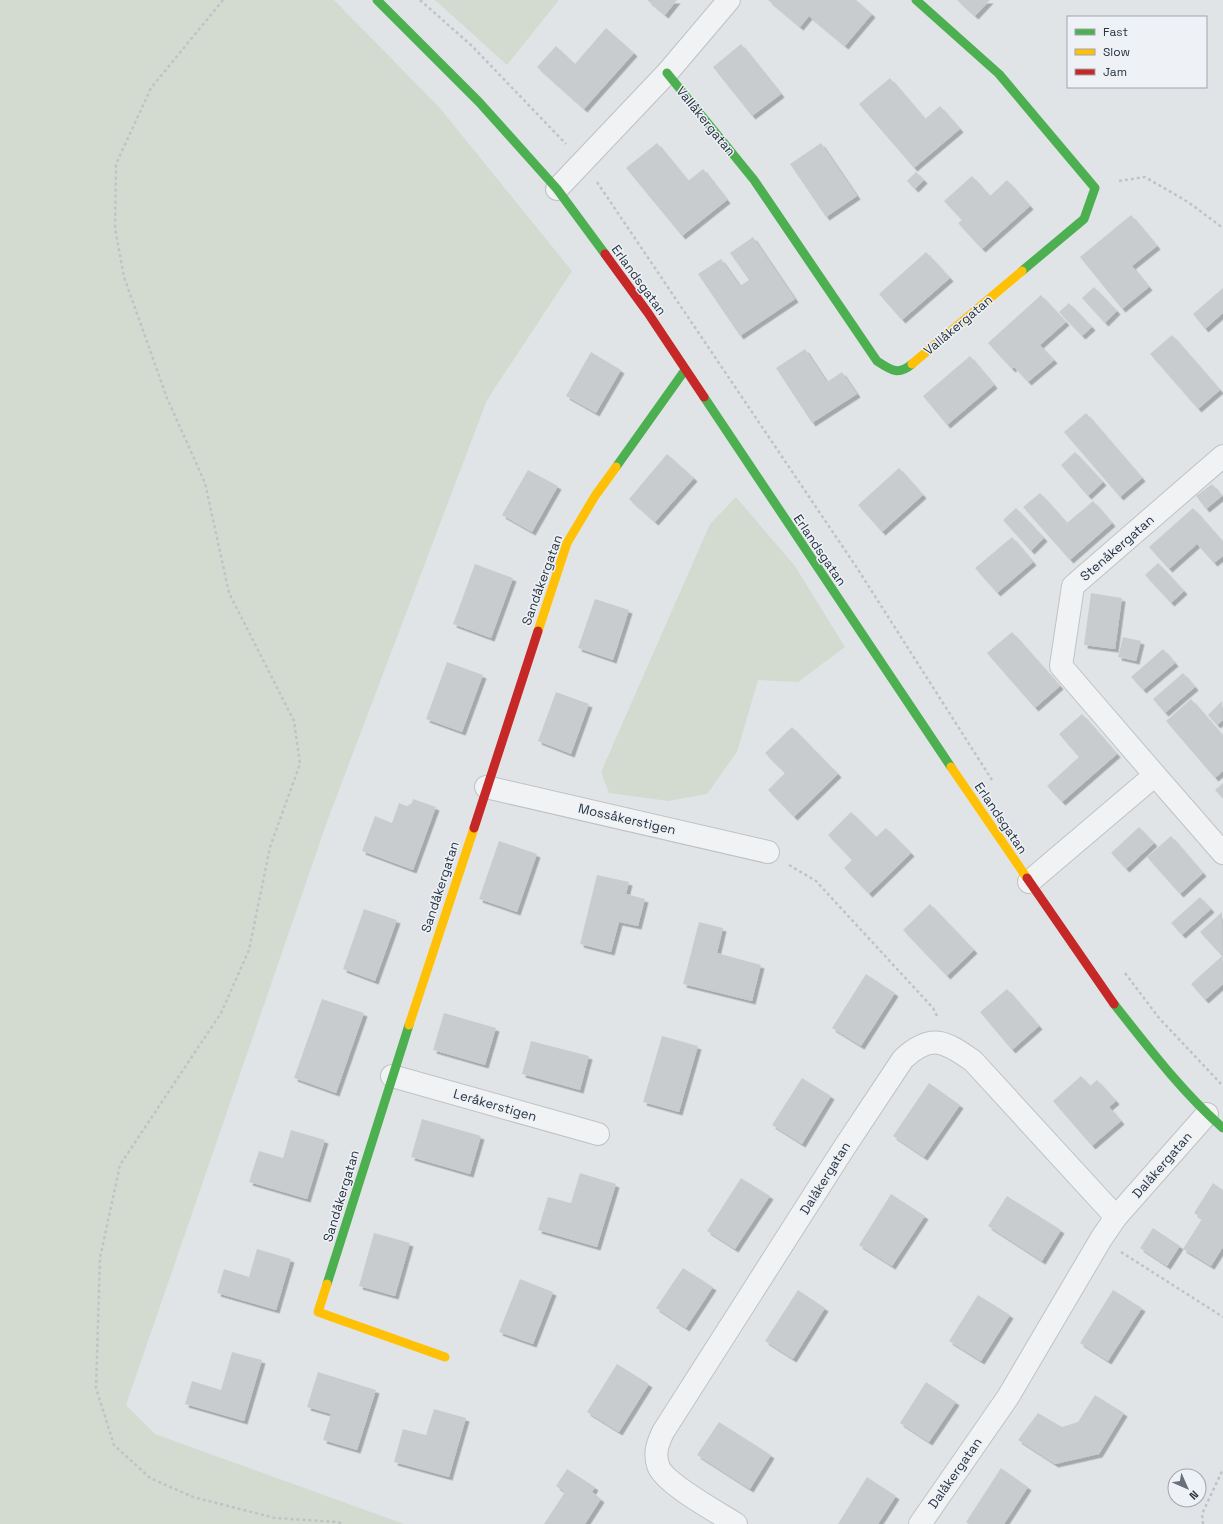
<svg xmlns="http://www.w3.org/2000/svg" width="1223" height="1524" viewBox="0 0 1223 1524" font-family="'Space Grotesk',sans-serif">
	<defs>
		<filter id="shadow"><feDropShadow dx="3.5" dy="3.5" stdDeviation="0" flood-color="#0004"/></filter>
	</defs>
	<rect width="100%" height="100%" fill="#e1e4e7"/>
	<g fill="#d3dbd1">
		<polygon points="0,0 334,0 439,107 572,271 487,400 328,819 126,1405 155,1434 404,1524 0,1524"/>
		<polygon points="435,0 559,0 507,65"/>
		<polygon points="736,497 795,566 845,647 798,682 758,680 737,752 707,794 668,801 609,793 601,772 710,524"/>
	</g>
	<g fill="#c9cccf" filter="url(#shadow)">
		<polygon points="647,0 677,0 665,15"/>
		<polygon points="768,0 856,0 872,14 845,46 809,16 800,27"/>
		<polygon points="957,0 990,0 975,16"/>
		<polygon points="606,28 634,53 584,109 537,67 556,46 575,64"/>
		<polygon points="741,44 781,94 752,116 713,67"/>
		<polygon points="890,78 925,119 940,106 960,129 914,168 859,104"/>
		<polygon points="657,143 688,181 703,169 727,200 682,236 626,168"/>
		<polygon points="821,143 857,196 826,217 790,164"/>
		<polygon points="916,172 924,180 915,189 907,181"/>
		<polygon points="972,176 990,196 1007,180 1030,206 982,249 958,223 962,220 944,201"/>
		<polygon points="1131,215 1157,246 1132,266 1149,287 1122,309 1080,257"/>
		<polygon points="753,237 795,299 740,336 698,274 721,259 740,286 749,280 730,253"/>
		<polygon points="926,252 950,278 902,320 879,294"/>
		<polygon points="1094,287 1117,311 1105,323 1082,298"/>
		<polygon points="1223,288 1223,313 1205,329 1193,314"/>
		<polygon points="1041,295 1066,322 1040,345 1054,360 1028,382 1014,367 1012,369 988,343"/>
		<polygon points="1069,303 1092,327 1082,336 1059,312"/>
		<polygon points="1172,335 1220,390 1198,409 1150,354"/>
		<polygon points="805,349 827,382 842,372 857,394 812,423 776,368"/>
		<polygon points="591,352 621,370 596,413 566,396"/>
		<polygon points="970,356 994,385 947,425 923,396"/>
		<polygon points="1086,413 1142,478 1120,497 1064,432"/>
		<polygon points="1075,452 1103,482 1088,496 1061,465"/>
		<polygon points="667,454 694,478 655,522 629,499"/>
		<polygon points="899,468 923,495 882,532 858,505"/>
		<polygon points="528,470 558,486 532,532 502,515"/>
		<polygon points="1212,484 1222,496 1206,509 1196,496"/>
		<polygon points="1040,493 1067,523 1093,501 1112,523 1070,560 1023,507"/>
		<polygon points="1016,508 1044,538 1031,551 1003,520"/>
		<polygon points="1193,508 1223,542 1223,556 1214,563 1197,544 1169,569 1149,547"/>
		<polygon points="1012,537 1033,562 997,593 975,568"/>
		<polygon points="1158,563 1184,591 1171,603 1145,575"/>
		<polygon points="475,564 513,578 491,638 453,624"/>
		<polygon points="1091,593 1122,598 1115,649 1084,645"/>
		<polygon points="595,599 629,610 613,660 578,648"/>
		<polygon points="1012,632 1060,686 1035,708 987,653"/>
		<polygon points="1123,637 1141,641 1136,661 1118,657"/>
		<polygon points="1163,649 1175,663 1143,690 1131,677"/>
		<polygon points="447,662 483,675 462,732 426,719"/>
		<polygon points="1183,673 1195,687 1165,713 1153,699"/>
		<polygon points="556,692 589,704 571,754 538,741"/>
		<polygon points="1191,699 1223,736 1223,771 1215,778 1166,721"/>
		<polygon points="1222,701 1223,720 1217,725 1208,715"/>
		<polygon points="1082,714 1117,754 1062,802 1047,786 1079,757 1059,734"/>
		<polygon points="792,727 838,774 794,817 768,790 785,773 765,753"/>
		<polygon points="1223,783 1223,798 1215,790"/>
		<polygon points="413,799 436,807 413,870 362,851 375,816 392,823 399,803 407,806 412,803"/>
		<polygon points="851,812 876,837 886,828 911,853 869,894 844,868 852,860 828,835"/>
		<polygon points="1139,827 1154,843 1126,869 1111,853"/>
		<polygon points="1171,836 1203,873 1180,894 1147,857"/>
		<polygon points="499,841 537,854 517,912 479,899"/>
		<polygon points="597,875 629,882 626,894 645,899 638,926 619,922 611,952 580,944"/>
		<polygon points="1200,897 1211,909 1182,935 1171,923"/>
		<polygon points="930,904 974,950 947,976 903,930"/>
		<polygon points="364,909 397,920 375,981 343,969"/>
		<polygon points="1222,912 1223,984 1205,1000 1191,984 1222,956 1200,932"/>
		<polygon points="699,922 723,928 717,953 761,965 752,1001 683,984"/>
		<polygon points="866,974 895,993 861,1046 832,1028"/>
		<polygon points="1007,989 1039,1026 1012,1050 980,1012"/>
		<polygon points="322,999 364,1013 336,1093 294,1078"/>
		<polygon points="444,1013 496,1028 485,1065 433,1050"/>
		<polygon points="662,1036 698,1046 679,1112 643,1102"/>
		<polygon points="531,1041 589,1056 580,1090 522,1074"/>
		<polygon points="1081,1076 1090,1086 1097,1080 1116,1101 1109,1107 1121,1121 1092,1146 1053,1101"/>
		<polygon points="802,1078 831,1096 802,1144 772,1125"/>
		<polygon points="929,1083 960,1105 924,1157 893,1136"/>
		<polygon points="422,1119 481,1136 470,1174 411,1157"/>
		<polygon points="291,1130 325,1140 307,1199 249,1182 259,1151 283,1158"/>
		<polygon points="580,1173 616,1184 597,1247 538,1230 548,1197 571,1203"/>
		<polygon points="741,1178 770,1196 735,1249 707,1231"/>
		<polygon points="1213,1183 1223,1190 1223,1247 1211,1266 1183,1249 1202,1219 1194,1213"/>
		<polygon points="891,1194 925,1216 892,1266 859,1245"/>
		<polygon points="1007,1196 1061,1230 1042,1261 988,1226"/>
		<polygon points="1153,1228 1180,1246 1167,1266 1140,1248"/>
		<polygon points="374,1233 410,1243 395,1296 359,1286"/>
		<polygon points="257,1249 291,1259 276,1310 217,1293 224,1269 249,1277"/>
		<polygon points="683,1268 713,1287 686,1328 656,1308"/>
		<polygon points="520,1279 553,1292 533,1344 499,1332"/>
		<polygon points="798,1290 825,1308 793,1359 765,1341"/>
		<polygon points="1113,1290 1142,1308 1108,1361 1080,1343"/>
		<polygon points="978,1295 1010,1315 981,1361 949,1341"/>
		<polygon points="232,1352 262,1360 244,1421 185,1404 192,1381 221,1390"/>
		<polygon points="617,1364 649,1384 619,1432 587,1412"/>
		<polygon points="318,1372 376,1390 357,1450 323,1440 331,1414 307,1407"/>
		<polygon points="926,1382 956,1402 929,1442 900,1423"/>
		<polygon points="1095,1395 1124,1413 1099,1454 1055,1464 1018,1440 1038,1413 1062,1427 1078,1422"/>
		<polygon points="434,1409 466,1418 449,1477 394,1462 403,1429 426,1435"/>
		<polygon points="719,1422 771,1455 750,1489 697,1455"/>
		<polygon points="1001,1468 1028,1487 1004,1524 969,1524 966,1522"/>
		<polygon points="567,1469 595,1487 592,1492 601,1499 585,1524 544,1524 565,1492 556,1486"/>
		<polygon points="867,1477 896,1496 878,1524 838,1524"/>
	</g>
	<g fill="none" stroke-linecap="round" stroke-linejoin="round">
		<defs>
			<g id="street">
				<polyline points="557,189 667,73 729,0"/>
				<polyline points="1155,775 1223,853"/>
				<polyline points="486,787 768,852"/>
				<polyline points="1029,882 1155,775 1061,666 1073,586 1223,456"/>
				<polyline points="392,1076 598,1134"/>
				<path d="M736,1524C719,1513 663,1483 658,1465C654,1452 658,1443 663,1432L842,1151L903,1059C931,1033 945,1041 973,1061L1116,1217"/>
				<polyline points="920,1524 1008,1397 1101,1239 1116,1217 1207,1114"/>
			</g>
		</defs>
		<use href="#street" stroke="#bfc2c5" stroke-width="24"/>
		<g stroke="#c0c3c6" stroke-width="2.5" stroke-dasharray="3 3" stroke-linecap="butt">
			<polyline points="223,0 151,88 116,164 115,228 124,277 167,398 205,483 229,593 294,721 300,764 270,847 249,950 221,1013 120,1165 100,1258 96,1388 114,1445 150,1478 193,1497 275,1518 338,1522 343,1524"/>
			<polyline points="420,0 472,46 566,144"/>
			<polyline points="1119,181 1145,177 1188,202 1223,228"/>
			<polyline points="597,182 857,568 992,780"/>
			<polyline points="789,865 816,881 933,1008 938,1018"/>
			<polyline points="1125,973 1159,1018 1223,1086"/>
			<polyline points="1121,1252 1223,1317"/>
			<polyline points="1203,1524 1202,1514 1223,1469"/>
		</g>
		<use href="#street" stroke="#f0f2f3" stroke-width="22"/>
		<g stroke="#4caf50" stroke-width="9">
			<polyline points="377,0 479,102 557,189 605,254"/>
			<polyline points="916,0 999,74 1095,188 1084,219 1022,271"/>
			<path d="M667,73L754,180L877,361C891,370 898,376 912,364"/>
			<polyline points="704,397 951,767"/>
			<polyline points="616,467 685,370"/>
			<path d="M1114,1004C1148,1047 1182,1092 1223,1128"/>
			<polyline points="327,1284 409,1025"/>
		</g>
		<g stroke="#ffc107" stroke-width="9">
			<polyline points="912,364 1022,271"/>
			<polyline points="538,631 567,543 595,496 616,467"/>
			<polyline points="951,767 1027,878"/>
			<polyline points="409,1025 474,828"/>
			<polyline points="327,1284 318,1312 445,1357"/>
		</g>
		<g stroke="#c62828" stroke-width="9">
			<polyline points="605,254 648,313 704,397"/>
			<polyline points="474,828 538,631"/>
			<polyline points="1027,878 1114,1004"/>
		</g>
	</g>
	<g text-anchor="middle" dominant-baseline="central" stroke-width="3" stroke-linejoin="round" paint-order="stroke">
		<g font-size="13" fill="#273341" stroke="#eef2f6">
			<text transform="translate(706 121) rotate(51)">Vallåkergatan</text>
			<text transform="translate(639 280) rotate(54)">Erlandsgatan</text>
			<text transform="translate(958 325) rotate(-40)">Vallåkergatan</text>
			<text transform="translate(1117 548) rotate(-41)">Stenåkergatan</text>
			<text transform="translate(820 550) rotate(56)">Erlandsgatan</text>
			<text transform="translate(542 580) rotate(-70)">Sandåkergatan</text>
			<text transform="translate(1001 818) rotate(56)">Erlandsgatan</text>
			<text transform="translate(627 819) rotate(13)">Mossåkerstigen</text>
			<text transform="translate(440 887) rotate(-72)">Sandåkergatan</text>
			<text transform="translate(495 1105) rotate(16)">Leråkerstigen</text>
			<text transform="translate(1162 1165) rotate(-49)">Dalåkergatan</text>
			<text transform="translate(825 1178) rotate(-58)">Dalåkergatan</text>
			<text transform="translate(341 1196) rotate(-73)">Sandåkergatan</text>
			<text transform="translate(955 1473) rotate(-55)">Dalåkergatan</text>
		</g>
	</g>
	<rect x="1067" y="16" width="140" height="72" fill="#eef2f6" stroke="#9ea6ae"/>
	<rect x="1075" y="29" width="20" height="6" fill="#4caf50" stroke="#9ea6ae"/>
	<text x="1103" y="36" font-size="12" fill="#273341">Fast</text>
	<rect x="1075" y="49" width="20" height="6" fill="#ffc107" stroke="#9ea6ae"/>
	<text x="1103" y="56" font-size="12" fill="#273341">Slow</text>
	<rect x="1075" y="69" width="20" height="6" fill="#c62828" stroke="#9ea6ae"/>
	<text x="1103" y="76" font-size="12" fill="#273341">Jam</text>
	<g transform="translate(1187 1488) rotate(135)"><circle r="19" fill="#eef2f6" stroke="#9ea6ae"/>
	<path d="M0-3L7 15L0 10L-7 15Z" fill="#68717b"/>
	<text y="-6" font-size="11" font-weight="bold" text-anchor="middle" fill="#273341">N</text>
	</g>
</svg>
